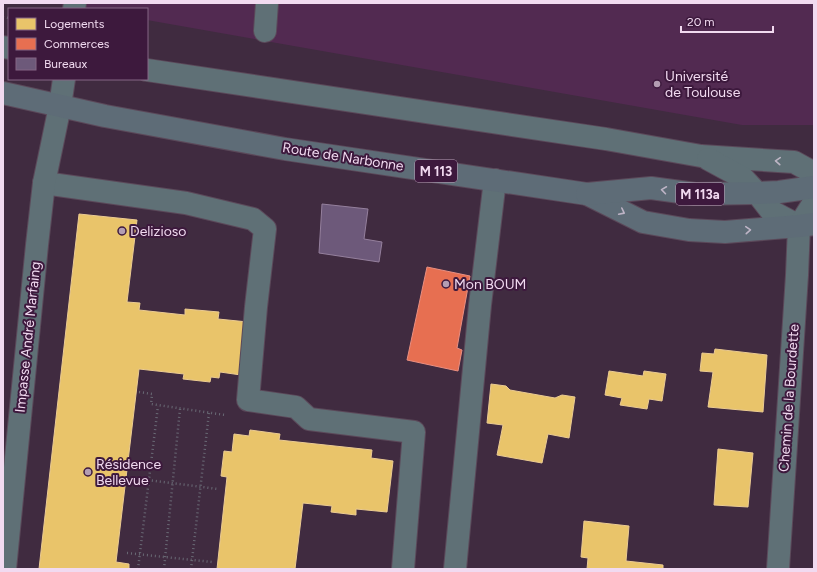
<svg xmlns="http://www.w3.org/2000/svg" width="817" height="572" viewBox="0 0 817 572" font-family="Figtree,sans-serif">
	<rect width="100%" height="100%" fill="#402b40"/>
	<polygon fill="#522a51" points="54,3 814,3 814,125 742,125 147,20 147,9 85,9"/>
	<g fill="#e9c46a" stroke="#ebcb92">
		<polygon points="79,214 137,220 127,302 140,303 139,310 185,315 185,309 219,312 218,319 248,322 241,375 220,372 219,378 211,377 210,382 183,379 184,374 139,369 116,562 129,564 129,569 39,569"/>
		<polygon points="715,349 767,355 763,412 708,407 713,372 700,371 702,353 714,354"/>
		<polygon points="609,371 643,376 644,371 666,374 662,401 649,399 647,409 620,405 622,398 605,395"/>
		<polygon points="491,384 506,386 510,390 555,398 562,395 575,397 569,438 548,434 542,463 497,455 503,425 487,423"/>
		<polygon points="250,430 280,434 279,440 372,450 371,458 393,461 387,512 356,509 356,515 331,512 332,506 303,503 295,569 217,569 227,477 221,476 224,451 232,452 234,434 249,436"/>
		<polygon points="718,449 753,453 748,507 714,505"/>
		<polygon points="584,521 629,526 626,561 663,565 663,569 587,569 588,558 581,557"/>
	</g>
	<polygon fill="#e76f51" stroke="#ea8f81" points="427,267 470,276 457,348 462,350 458,371 407,360"/>
	<polygon fill="#6d597a" stroke="#95809d" points="322,204 368,209 364,239 382,242 379,262 319,253"/>
	<g fill="none" stroke-linecap="round" stroke-linejoin="round">
		<defs>
			<g id="minor">
				<polyline points="74,9 75,3"/>
				<polyline points="265,31 267,3"/>
				<polyline points="3,47 9,48"/>
				<polyline points="147,70 606,139 701,156 794,162 814,173"/>
				<polyline points="708,159 743,178 757,193 771,211 799,226"/>
				<polyline points="44,183 186,203 253,219 265,229 256,307 248,400 296,407 309,419 414,432 403,569"/>
				<polyline points="5,569 37,245 44,183 60,106 64,79"/>
				<polyline points="455,569 480,305 495,180"/>
				<polyline points="778,569 797,275 799,226 814,202"/>
			</g>
			<g id="major">
				<polyline points="3,93 105,116 285,149 587,194 643,222 689,230 725,232 799,226 814,224"/>
				<polyline points="587,194 651,188 695,194 757,193 779,192 814,187"/>
			</g>
		</defs>
		<use href="#minor" stroke="#5b495a" stroke-width="24"/>
		<use href="#major" stroke="#5b495a" stroke-width="24"/>
		<g stroke="#696a75" stroke-width="2.5" stroke-dasharray="1 3" stroke-linecap="butt">
			<polyline points="3,17 9,18"/>
			<polyline points="139,392 152,394 151,404 225,415"/>
			<polyline points="132,478 218,489"/>
			<polyline points="127,553 212,562"/>
			<polyline points="138,569 158,406"/>
			<polyline points="164,569 180,409"/>
			<polyline points="191,569 209,413"/>
		</g>
		<use href="#minor" stroke="#5f7076" stroke-width="22"/>
		<use href="#major" stroke="#5e6c77" stroke-width="22"/>
	</g>
	<defs><path id="oneway-chevron" d="M-2-3.5L2.5 0L-2 3.5" fill="none" stroke-width="1.6" stroke-linecap="round" stroke-linejoin="round"/></defs>
	<use stroke="#beb5c5" href="#oneway-chevron" transform="translate(778 161) rotate(-176)"/>
	<g stroke="#beb4c6">
		<use href="#oneway-chevron" transform="translate(664 190) rotate(-172)"/>
		<use href="#oneway-chevron" transform="translate(622 212) rotate(27)"/>
		<use href="#oneway-chevron" transform="translate(748 230) rotate(-4)"/>
	</g>
	<g fill="#b39db2" stroke="#3d193d" stroke-width="1.5">
		<circle cx="657" cy="84" r="4"/>
		<circle cx="122" cy="231" r="4"/>
		<circle cx="446" cy="284" r="4"/>
		<circle cx="88" cy="472" r="4"/>
	</g>
	<g text-anchor="middle" dominant-baseline="central" stroke-width="4" stroke-linejoin="round" paint-order="stroke">
		<g fill="#3d193d" stroke="#bba0ba" stroke-width="1">
			<rect x="415" y="160" width="42" height="22" rx="3"/>
			<rect x="676" y="183" width="48" height="22" rx="3"/>
		</g>
		<g font-size="13" font-weight="bold" fill="#f1daf0">
			<text x="436" y="171">M 113</text>
			<text x="700" y="194">M 113a</text>
		</g>
		<g font-size="14" fill="#f1daf0" stroke="#3d193d" text-anchor="start">
			<text x="665" y="76">Université<tspan x="665" dy="16">de Toulouse</tspan></text>
			<text x="130" y="231">Delizioso</text>
			<text x="454" y="284">Mon BOUM</text>
			<text x="96" y="464">Résidence<tspan x="96" dy="16">Bellevue</tspan></text>
		</g>
		<g font-size="14" fill="#f1daf0" stroke="#3d193d">
			<text transform="translate(343 157) rotate(9)">Route de Narbonne</text>
			<text transform="translate(28 337) rotate(-84)">Impasse André Marfaing</text>
			<text transform="translate(789 398) rotate(-86)">Chemin de la Bourdette</text>
		</g>
	</g>
	<rect width="817" height="572" fill="none" stroke="#f1daf0" stroke-width="8"/>
	<rect x="8" y="8" width="140" height="72" fill="#3d193d" stroke="#856685"/>
	<rect x="16" y="18" width="20" height="12" fill="#e9c46a" stroke="#856685"/>
	<text x="44" y="28" font-size="12" fill="#f1daf0">Logements</text>
	<rect x="16" y="38" width="20" height="12" fill="#e76f51" stroke="#856685"/>
	<text x="44" y="48" font-size="12" fill="#f1daf0">Commerces</text>
	<rect x="16" y="58" width="20" height="12" fill="#6d597a" stroke="#856685"/>
	<text x="44" y="68" font-size="12" fill="#f1daf0">Bureaux</text>
	<path d="M681 26v6h92v-6" fill="none" stroke="#f1daf0" stroke-width="2"/>
	<text x="687" y="26" font-size="12" fill="#f1daf0" stroke="#3d193d" stroke-width="3" paint-order="stroke">20 m</text>
</svg>
